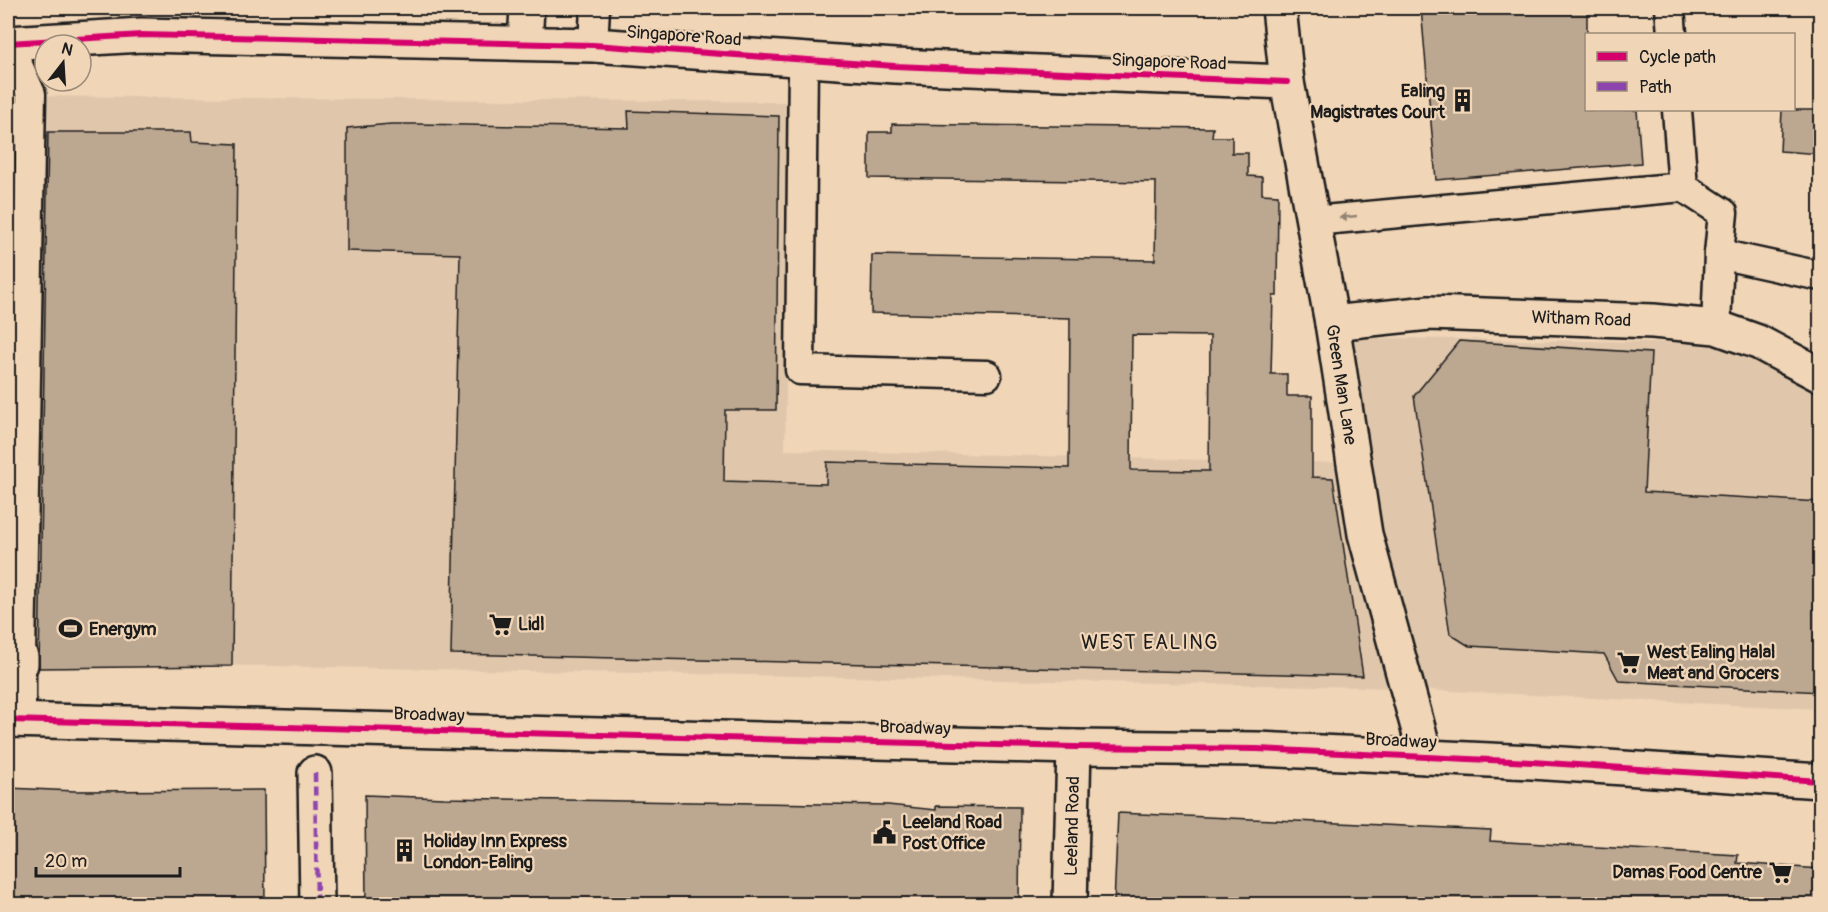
<svg xmlns="http://www.w3.org/2000/svg" width="1828" height="912" viewBox="0 0 1828 912" font-family="Pangolin,sans-serif">
	<rect width="100%" height="100%" fill="#f0d5b7"/>
	<filter id="ink" filterUnits="userSpaceOnUse"><feTurbulence type="fractalNoise" baseFrequency=".0167" numOctaves="2"/><feDisplacementMap in="SourceGraphic" scale="12" xChannelSelector="R" yChannelSelector="G"/><feConvolveMatrix kernelMatrix="1 2 1 2 8 2 1 2 1" color-interpolation-filters="sRGB"/></filter>
	<g filter="url(#ink)">
		<polygon fill="#e0c7ac" points="8,96 791,102 785,450 1346,463 1329,337 1716,343 1820,381 1820,709 1367,687 8,661"/>
		<g fill="#bca791" stroke="#1c1c1c" stroke-width="1.5" fill-rule="evenodd">
			<polygon points="1421,8 1587,8 1587,110 1637,110 1641,163 1436,180"/>
			<polygon points="1782,110 1821,110 1821,154 1780,151"/>
			<path d="M628,111L779,116L776,410H725L724,481L826,484L827,462L1069,468L1070,318L871,313L872,255L1155,260L1156,182L869,178V132H892V124L1213,128L1212,137H1232V153H1248V176L1262,177V194L1278,195L1277,296H1273L1271,374H1287V396H1312V477L1333,478L1363,676L451,654L460,254L347,251V128L391,124H418L629,128ZM1132,335L1210,336L1209,471L1131,470Z"/>
			<polygon points="48,132 191,132 192,142 237,144 232,666 39,668"/>
			<polygon points="1459,341 1651,353 1644,492 1821,502 1821,692 1619,681 1604,654 1469,646 1450,634 1414,396"/>
			<polygon points="8,788 75,791 264,790 265,904 8,904"/>
			<polygon points="365,795 444,798 888,805 936,810 936,806 1020,807 1019,904 366,904"/>
			<polygon points="1118,813 1491,830 1490,841 1738,855 1737,863 1821,869 1821,904 1114,904"/>
		</g>
		<g fill="none" stroke-linecap="round" stroke-linejoin="round">
			<defs>
				<g id="lane">
					<polyline points="1670,8 1672,34"/>
					<polyline points="8,43 31,94 21,657"/>
					<polyline points="593,45 595,8"/>
					<polyline points="803,60 800,370 987,375"/>
					<polyline points="1683,187 1723,213 1719,254"/>
					<polyline points="1313,221 1683,187 1677,110"/>
					<polyline points="1716,327 1719,254 1820,276"/>
					<polyline points="21,720 21,664"/>
				</g>
				<g id="street">
					<path id="s1" d="M1279,8L1287,82L1332,323L1365,534L1426,757"/>
					<polyline points="8,43 142,35 593,45 895,66 1287,82"/>
					<polyline points="525,43 527,8"/>
					<path id="s2" d="M1332,323L1429,313L1653,321L1716,327L1758,342L1820,375"/>
					<polyline points="21,657 21,664"/>
					<polyline points="315,773 317,904"/>
					<path id="s3" d="M1070,904L1074,747"/>
				</g>
				<polyline id="primary" points="8,720 1074,747 1257,749 1532,762 1820,781"/>
			</defs>
			<use href="#lane" stroke="#1c1c1c" stroke-width="33"/>
			<use href="#street" stroke="#1c1c1c" stroke-width="38"/>
			<use href="#primary" stroke="#1c1c1c" stroke-width="38"/>
			<use href="#lane" stroke="#f0d5b7" stroke-width="28"/>
			<use href="#street" stroke="#f0d5b7" stroke-width="33"/>
			<use href="#primary" stroke="#f0d5b7" stroke-width="33"/>
			<polyline stroke="#8e44ad" stroke-width="4.5" stroke-dasharray="9 4.5" stroke-linecap="butt" points="315,773 317,904"/>
			<defs>
				<g id="cycleway">
					<polyline points="8,43 142,35 593,45 895,66 1287,82"/>
					<polyline points="8,720 1074,747 1257,749 1532,762 1820,781"/>
				</g>
			</defs>
			<use href="#cycleway" stroke="#f0d5b7" stroke-width="10"/>
			<use href="#cycleway" stroke="#d6006c" stroke-width="6"/>
		</g>
		<defs><path id="oneway-solid" d="M-6-.8H1V-3.2L6.5 0L1 3.2V.8H-6Z" transform="scale(1.5)"/></defs>
		<use fill="#918271" href="#oneway-solid" transform="translate(1348 217) rotate(174)"/>
	</g>
	<defs>
		<symbol id="building-bare" viewBox="-9 -9 18 18"><path d="M-4-6H4V6H1V3H-1V6H-4ZM-2.5-4.3h1.7v1.8h-1.7ZM.8-4.3h1.7v1.8H.8ZM-2.5-1h1.7V.8h-1.7ZM.8-1h1.7V.8H.8Z" fill="#1c1c1c" stroke="#f0d5b7" stroke-width="2.5" paint-order="stroke"/></symbol>
		<symbol id="supermarket-bare" viewBox="-9 -9 18 18"><path d="M-6-5.5h2.5l.6 2H6L4.5 2H-2.5L-4.4-4H-6ZM-1.5 3.2a1.3 1.3 0 1 0 .1 0ZM3 3.2a1.3 1.3 0 1 0 .1 0Z" fill="#1c1c1c" stroke="#f0d5b7" stroke-width="2.5" paint-order="stroke"/></symbol>
		<symbol id="stadium-bare" viewBox="-9 -9 18 18"><path d="M0-5a6.5 5 0 1 0 0 10a6.5 5 0 1 0 0-10ZM-3.5-1.8h7v3.6h-7Z" fill="#1c1c1c" stroke="#f0d5b7" stroke-width="2.5" paint-order="stroke"/></symbol>
		<symbol id="civic-bare" viewBox="-9 -9 18 18"><path d="M-.6-6.5H3V-4.5H.6V-3L4-1V1h2V6H-6V1h2V-1L-.6-3ZM-1.2 2.5V6h2.4V2.5Z" fill="#1c1c1c" stroke="#f0d5b7" stroke-width="2.5" paint-order="stroke"/></symbol>
	</defs>
	<g fill-rule="evenodd">
		<use href="#building-bare" x="1446" y="84" width="33" height="33"/>
		<use href="#supermarket-bare" x="484" y="608" width="33" height="33"/>
		<use href="#stadium-bare" x="54" y="612" width="33" height="33"/>
		<use href="#supermarket-bare" x="1612" y="646" width="33" height="33"/>
		<use href="#civic-bare" x="868" y="816" width="33" height="33"/>
		<use href="#building-bare" x="388" y="834" width="33" height="33"/>
		<use href="#supermarket-bare" x="1764" y="856" width="33" height="33"/>
	</g>
	<g text-anchor="middle" dominant-baseline="central" stroke-width="4.5" stroke-linejoin="round" paint-order="stroke">
		<g font-size="18" fill="#1c1c1c" stroke="#f0d5b7">
			<text transform="translate(684 36) rotate(4)">Singapore Road</text>
			<text transform="translate(1169 62) rotate(2)">Singapore Road</text>
			<text stroke="none"><textPath href="#s2" startOffset="250">Witham Road</textPath></text>
			<text stroke="none"><textPath href="#s1" startOffset="382">Green Man Lane</textPath></text>
			<text transform="translate(429 715) rotate(2)">Broadway</text>
			<text transform="translate(915 728) rotate(2)">Broadway</text>
			<text transform="translate(1401 741) rotate(3)">Broadway</text>
			<text stroke="none"><textPath href="#s3" startOffset="78">Leeland Road</textPath></text>
		</g>
		<g font-size="18" font-weight="bold" fill="#1c1c1c" stroke="#f0d5b7" text-anchor="start">
			<text x="1445" y="91" text-anchor="end">Ealing<tspan x="1445" dy="21">Magistrates Court</tspan></text>
			<text x="518" y="624">Lidl</text>
			<text x="89" y="629">Energym</text>
			<text x="1647" y="652">West Ealing Halal<tspan x="1647" dy="21">Meat and Grocers</tspan></text>
			<text x="902" y="822">Leeland Road<tspan x="902" dy="21">Post Office</tspan></text>
			<text x="423" y="841">Holiday Inn Express<tspan x="423" dy="21">London-Ealing</tspan></text>
			<text x="1762" y="872" text-anchor="end">Damas Food Centre</text>
		</g>
		<g font-size="20" letter-spacing="1.5" fill="#1c1c1c" stroke="#f0d5b7">
			<text x="1150" y="642">WEST EALING</text>
		</g>
	</g>
	<rect width="1828" height="912" fill="none" stroke="#f0d5b7" stroke-width="30"/>
	<rect x="15" y="15" width="1798" height="882" fill="none" stroke="#1c1c1c" stroke-width="2" filter="url(#ink)"/>
	<rect x="1585" y="33" width="210" height="78" fill="#f0d5b7" stroke="#9b8b79" stroke-width="1.5"/>
	<rect x="1597" y="52" width="30" height="9" fill="#d6006c" stroke="#9b8b79" stroke-width="1.5"/>
	<text x="1639" y="63" font-size="18" fill="#1c1c1c">Cycle path</text>
	<rect x="1597" y="82" width="30" height="9" fill="#8e44ad" stroke="#9b8b79" stroke-width="1.5"/>
	<text x="1639" y="93" font-size="18" fill="#1c1c1c">Path</text>
	<g transform="translate(63 63) rotate(17)"><circle r="28" fill="#f0d5b7" stroke="#9b8b79" stroke-width="1.5"/>
	<path d="M0-4.5L10 22L0 15L-10 22Z" fill="#1c1c1c"/>
	<text y="-9" font-size="16" font-weight="bold" text-anchor="middle" fill="#1c1c1c">N</text>
	</g>
	<path d="M36 867v9h144v-9" fill="none" stroke="#1c1c1c" stroke-width="3"/>
	<text x="45" y="867" font-size="18" fill="#1c1c1c" stroke="#f0d5b7" stroke-width="4.5" paint-order="stroke">20 m</text>
</svg>
